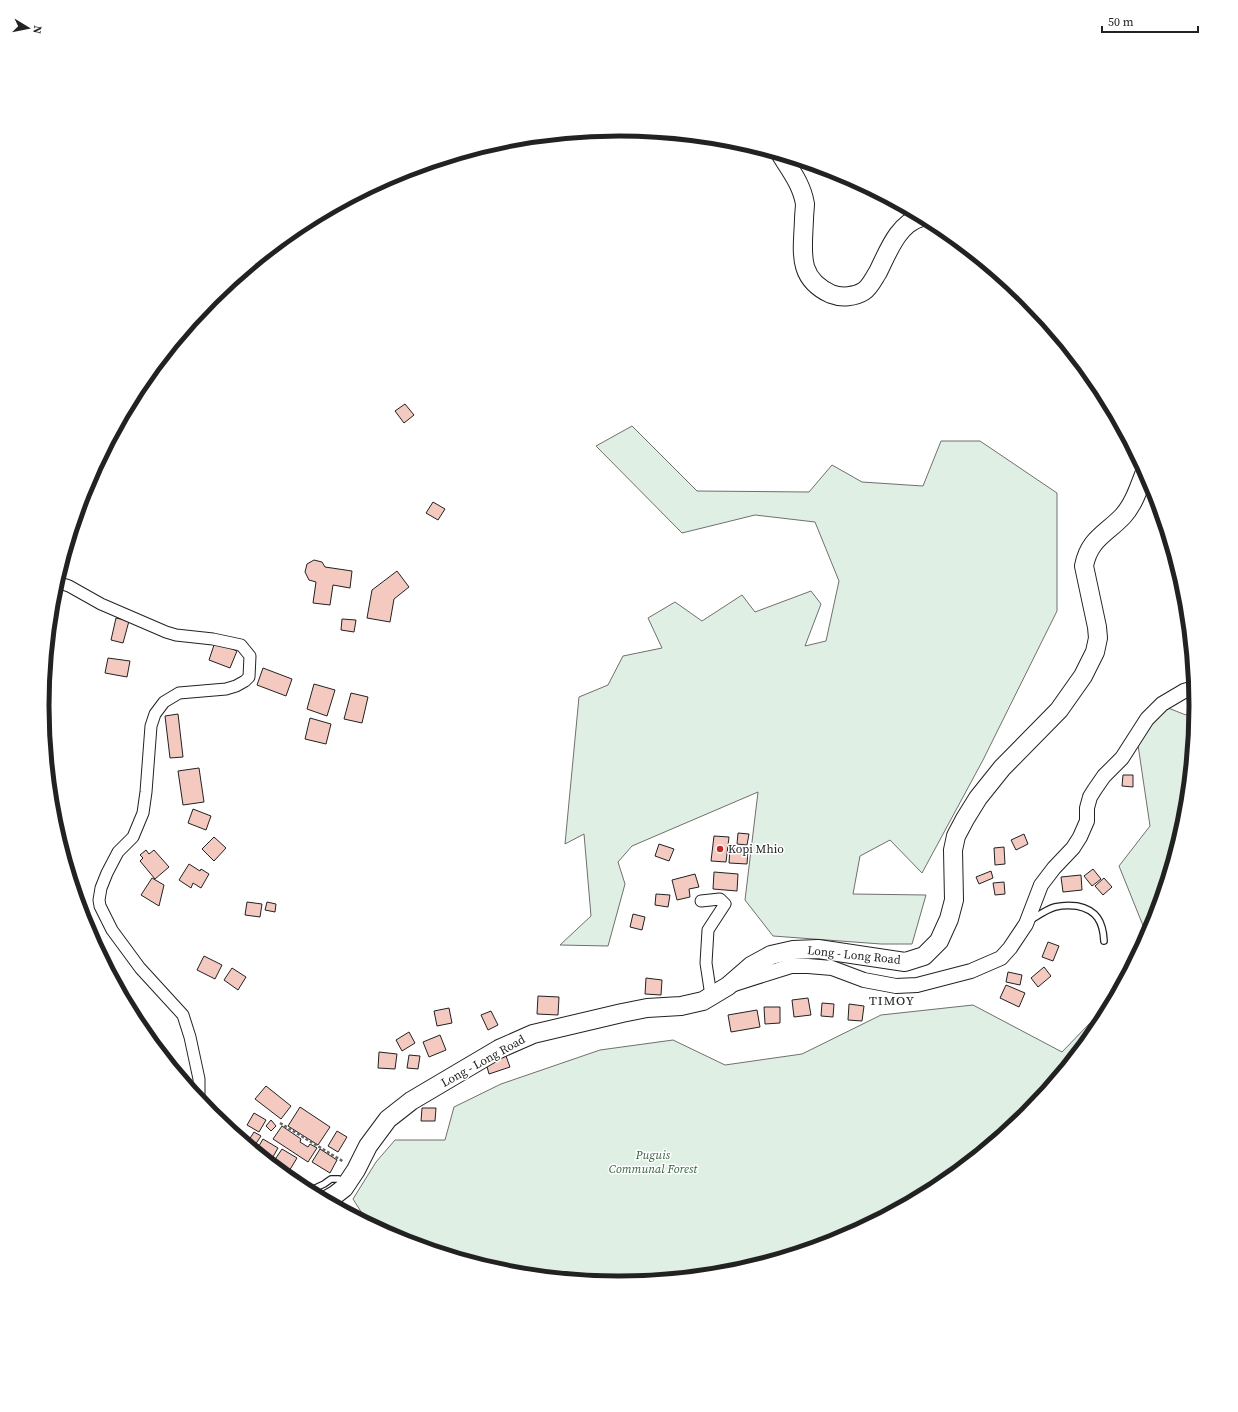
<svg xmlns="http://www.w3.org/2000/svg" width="1238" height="1412" viewBox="0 0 1238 1412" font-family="'Source Serif 4',serif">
	<rect width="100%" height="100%" fill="#fff"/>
	<g fill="#e0efe3" stroke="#6f6f6f">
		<polygon points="632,426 697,491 809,492 832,465 862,482 923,486 941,441 980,441 1057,493 1057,611 983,760 922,873 890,840 860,856 853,894 926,895 912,944 881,944 773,936 745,900 758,792 632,846 618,862 625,884 608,946 560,945 591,916 584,834 565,844 579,697 608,685 623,656 662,648 648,618 675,602 702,621 742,595 755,612 811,591 821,604 805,646 826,641 839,581 815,522 755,515 682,533 596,446"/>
		<polygon points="1163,706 1186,715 1196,706 1185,819 1152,927 1141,947 1144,928 1119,866 1150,826 1138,745"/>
		<polygon points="1114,998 1099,1027 1027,1114 939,1186 840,1239 731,1272 619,1283 506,1272 398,1239 363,1220 365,1218 353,1199 376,1162 395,1140 445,1140 454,1107 501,1084 600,1050 673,1040 725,1065 802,1054 881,1015 973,1005 1062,1052"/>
	</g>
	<g fill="#f3c9c0" stroke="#222">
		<polygon points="719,139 732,140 745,144 744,151 718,145"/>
		<polygon points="405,404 414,415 404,423 395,411"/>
		<polygon points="433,502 445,509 438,520 426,513"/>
		<polygon points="314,560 322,562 325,567 352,571 350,588 333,585 330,605 313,603 316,582 309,580 305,572 307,564"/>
		<polygon points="397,571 409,587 394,599 390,622 367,618 372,590"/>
		<polygon points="116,618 129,621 123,643 111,640"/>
		<polygon points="342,619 356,620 354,632 341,630"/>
		<polygon points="215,642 237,651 230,668 209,660"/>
		<polygon points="108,658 130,661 127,677 105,673"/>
		<polygon points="263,668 292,679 286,696 257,685"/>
		<polygon points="314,684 335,690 327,716 307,709"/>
		<polygon points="351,693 368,697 362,723 344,719"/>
		<polygon points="178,714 183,757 170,758 165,716"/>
		<polygon points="310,718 331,724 326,744 305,739"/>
		<polygon points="199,768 204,802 183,805 178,771"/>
		<polygon points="1123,775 1133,775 1133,787 1122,786"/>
		<polygon points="193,809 211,816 206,830 188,823"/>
		<polygon points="738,833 749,834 747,845 737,844"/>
		<polygon points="1024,834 1028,844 1016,850 1011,840"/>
		<polygon points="714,836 729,837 726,862 711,861"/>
		<polygon points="214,837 226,848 214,861 202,849"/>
		<polygon points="659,844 674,849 669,861 655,856"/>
		<polygon points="1004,847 1005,864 995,865 994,848"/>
		<polygon points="730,848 748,850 747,864 729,863"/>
		<polygon points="146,850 149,854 154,850 169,867 155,879 140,861 143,858 140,855"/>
		<polygon points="189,864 200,871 201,869 209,874 201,888 193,883 191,888 179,880"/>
		<polygon points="1093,869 1101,879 1092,886 1084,876"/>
		<polygon points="991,871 993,878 979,884 976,877"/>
		<polygon points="714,872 738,874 737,891 713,889"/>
		<polygon points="695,874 699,887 689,889 690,897 677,900 672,880"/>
		<polygon points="1081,875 1082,890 1063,892 1061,877"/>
		<polygon points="152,878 164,885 159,906 141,895"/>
		<polygon points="1104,878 1112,887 1103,895 1095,886"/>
		<polygon points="1004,882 1005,894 995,895 993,883"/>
		<polygon points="656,894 670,895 668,907 655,905"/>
		<polygon points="247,902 262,904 260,917 245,915"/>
		<polygon points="267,902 276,904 275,912 265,910"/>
		<polygon points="633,914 645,917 642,930 630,927"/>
		<polygon points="1048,942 1059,946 1053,961 1042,957"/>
		<polygon points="204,956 222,965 215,979 197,970"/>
		<polygon points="1044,967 1051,976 1038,987 1031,978"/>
		<polygon points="232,968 246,977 238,990 224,980"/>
		<polygon points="1008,972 1022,975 1020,985 1006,982"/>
		<polygon points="646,978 662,980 661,995 645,994"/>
		<polygon points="1006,985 1025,993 1019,1007 1000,998"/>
		<polygon points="538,996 559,997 558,1015 537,1014"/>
		<polygon points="808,998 811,1015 794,1017 792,1000"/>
		<polygon points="822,1003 834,1004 833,1017 821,1016"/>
		<polygon points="849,1004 864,1006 862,1021 848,1020"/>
		<polygon points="764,1007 780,1007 780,1023 765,1024"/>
		<polygon points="449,1008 452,1023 437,1026 434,1011"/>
		<polygon points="757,1010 760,1027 731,1032 728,1015"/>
		<polygon points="491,1011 498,1025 488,1030 481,1015"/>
		<polygon points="409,1032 415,1043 402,1051 396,1040"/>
		<polygon points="440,1035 446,1050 429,1057 423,1042"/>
		<polygon points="379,1052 397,1054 395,1069 378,1068"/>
		<polygon points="409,1055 420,1056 418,1069 407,1068"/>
		<polygon points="506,1056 510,1067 489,1074 486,1063"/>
		<polygon points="266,1086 291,1106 281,1119 255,1099"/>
		<polygon points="300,1107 330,1127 318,1145 288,1126"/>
		<polygon points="422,1108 436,1108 435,1121 421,1121"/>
		<polygon points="254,1113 266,1120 259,1132 247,1125"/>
		<polygon points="271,1120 276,1126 271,1131 266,1126"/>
		<polygon points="282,1126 301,1139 300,1142 308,1147 310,1144 317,1148 308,1162 273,1139"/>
		<polygon points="337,1131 347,1137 338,1152 328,1146"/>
		<polygon points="254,1132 261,1136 253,1148 247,1143"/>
		<polygon points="263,1139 278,1148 270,1162 256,1151"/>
		<polygon points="282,1149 297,1158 286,1176 272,1164"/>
		<polygon points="320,1149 337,1160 330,1173 312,1162"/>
		<polygon points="340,1198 349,1212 348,1212 331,1203"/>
	</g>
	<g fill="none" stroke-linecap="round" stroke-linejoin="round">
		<defs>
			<g id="service">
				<path d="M1031,920C1039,915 1047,909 1055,907C1063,905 1069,905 1077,906C1097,910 1103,922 1104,941"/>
				<polyline points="309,1191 324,1184 331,1179 339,1179 345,1183"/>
			</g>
			<g id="minor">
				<polyline points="57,582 69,586 101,604 166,632 176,635 213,639 241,645 250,656 249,677 245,681 236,686 226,689 179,693 164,702 155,714 151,726 146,792 143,813 133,837 118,852 107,873 101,888 99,900 100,906 112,930 140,968 183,1015 190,1037 199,1079 199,1099"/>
				<polyline points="701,901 720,899 725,904 708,930 706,963 711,996"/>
			</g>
			<polyline id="tertiary" points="734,984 791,966 808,966 832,968 864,980 896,986 917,985 971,971 1001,958 1010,948 1026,924 1041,885 1054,868 1073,848 1080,837 1087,821 1087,808 1090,797 1095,789 1104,776 1122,758 1147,719 1162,704 1184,691 1194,688"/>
			<g id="primary">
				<path d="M781,155C791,171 802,185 805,204C805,208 804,214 804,219C803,251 796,278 831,294C841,298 855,297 864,291C870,287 874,278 878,272C888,252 898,223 922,217"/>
				<path d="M326,1200L335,1195L344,1188L356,1170L368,1146L388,1119L411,1101L499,1049L533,1034L622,1013L647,1008L681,1006L703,1001L728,986L751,966L771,955L793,950L818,949L905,962L924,956L939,941L949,919L954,900L953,850L956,836L965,819L978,798L1002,768L1059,710L1083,676L1095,652L1098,638L1097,627L1084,566C1089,539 1106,534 1123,516C1134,504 1139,487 1145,472"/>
			</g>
		</defs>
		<use href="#service" stroke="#222" stroke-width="8"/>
		<use href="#minor" stroke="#222" stroke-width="13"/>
		<use href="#tertiary" stroke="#222" stroke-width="16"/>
		<use href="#primary" stroke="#222" stroke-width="20"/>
		<polyline stroke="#646464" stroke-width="2.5" stroke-dasharray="3 2" stroke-linecap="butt" points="280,1123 344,1162"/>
		<use href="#service" stroke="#fff" stroke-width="5.5"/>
		<use href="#minor" stroke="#fff" stroke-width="11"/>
		<use href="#tertiary" stroke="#fff" stroke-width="14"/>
		<use href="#primary" stroke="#fff" stroke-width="18"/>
	</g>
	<circle fill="#c62828" stroke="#fff" stroke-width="1.5" cx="720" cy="849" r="4"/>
	<g text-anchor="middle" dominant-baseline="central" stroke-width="3" stroke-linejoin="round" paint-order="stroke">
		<g font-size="12" fill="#222" stroke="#fff" text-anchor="start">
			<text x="728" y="849">Kopi Mhio</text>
		</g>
		<g font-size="12" fill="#222" stroke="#fff">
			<text transform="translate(854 955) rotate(6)">Long - Long Road</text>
			<text transform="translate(483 1061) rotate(-29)">Long - Long Road</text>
		</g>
		<g font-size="12" font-style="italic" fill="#2f5e38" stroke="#fff">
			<text x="653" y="1155">Puguis<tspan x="653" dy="14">Communal Forest</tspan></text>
		</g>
		<g font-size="13" letter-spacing="1" fill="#222" stroke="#fff">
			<text x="892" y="1000">TIMOY</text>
		</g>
	</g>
	<path d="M0 0H1238V1412H0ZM49 706a570 570 0 1 1 1140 0a570 570 0 1 1-1140 0Z" fill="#fff" fill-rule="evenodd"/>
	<path fill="none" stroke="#222" stroke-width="5" d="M49 706a570 570 0 1 1 1140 0a570 570 0 1 1-1140 0Z"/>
	<g transform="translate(28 28) rotate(100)" stroke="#ffffff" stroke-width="3" paint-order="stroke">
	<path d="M0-3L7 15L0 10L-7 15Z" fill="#222222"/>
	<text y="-6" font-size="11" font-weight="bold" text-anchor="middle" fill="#222222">N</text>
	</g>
	<path d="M1102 26v6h96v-6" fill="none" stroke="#222222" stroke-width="2"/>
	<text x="1108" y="26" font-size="12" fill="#222222" stroke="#ffffff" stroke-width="3" paint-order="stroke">50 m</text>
</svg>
